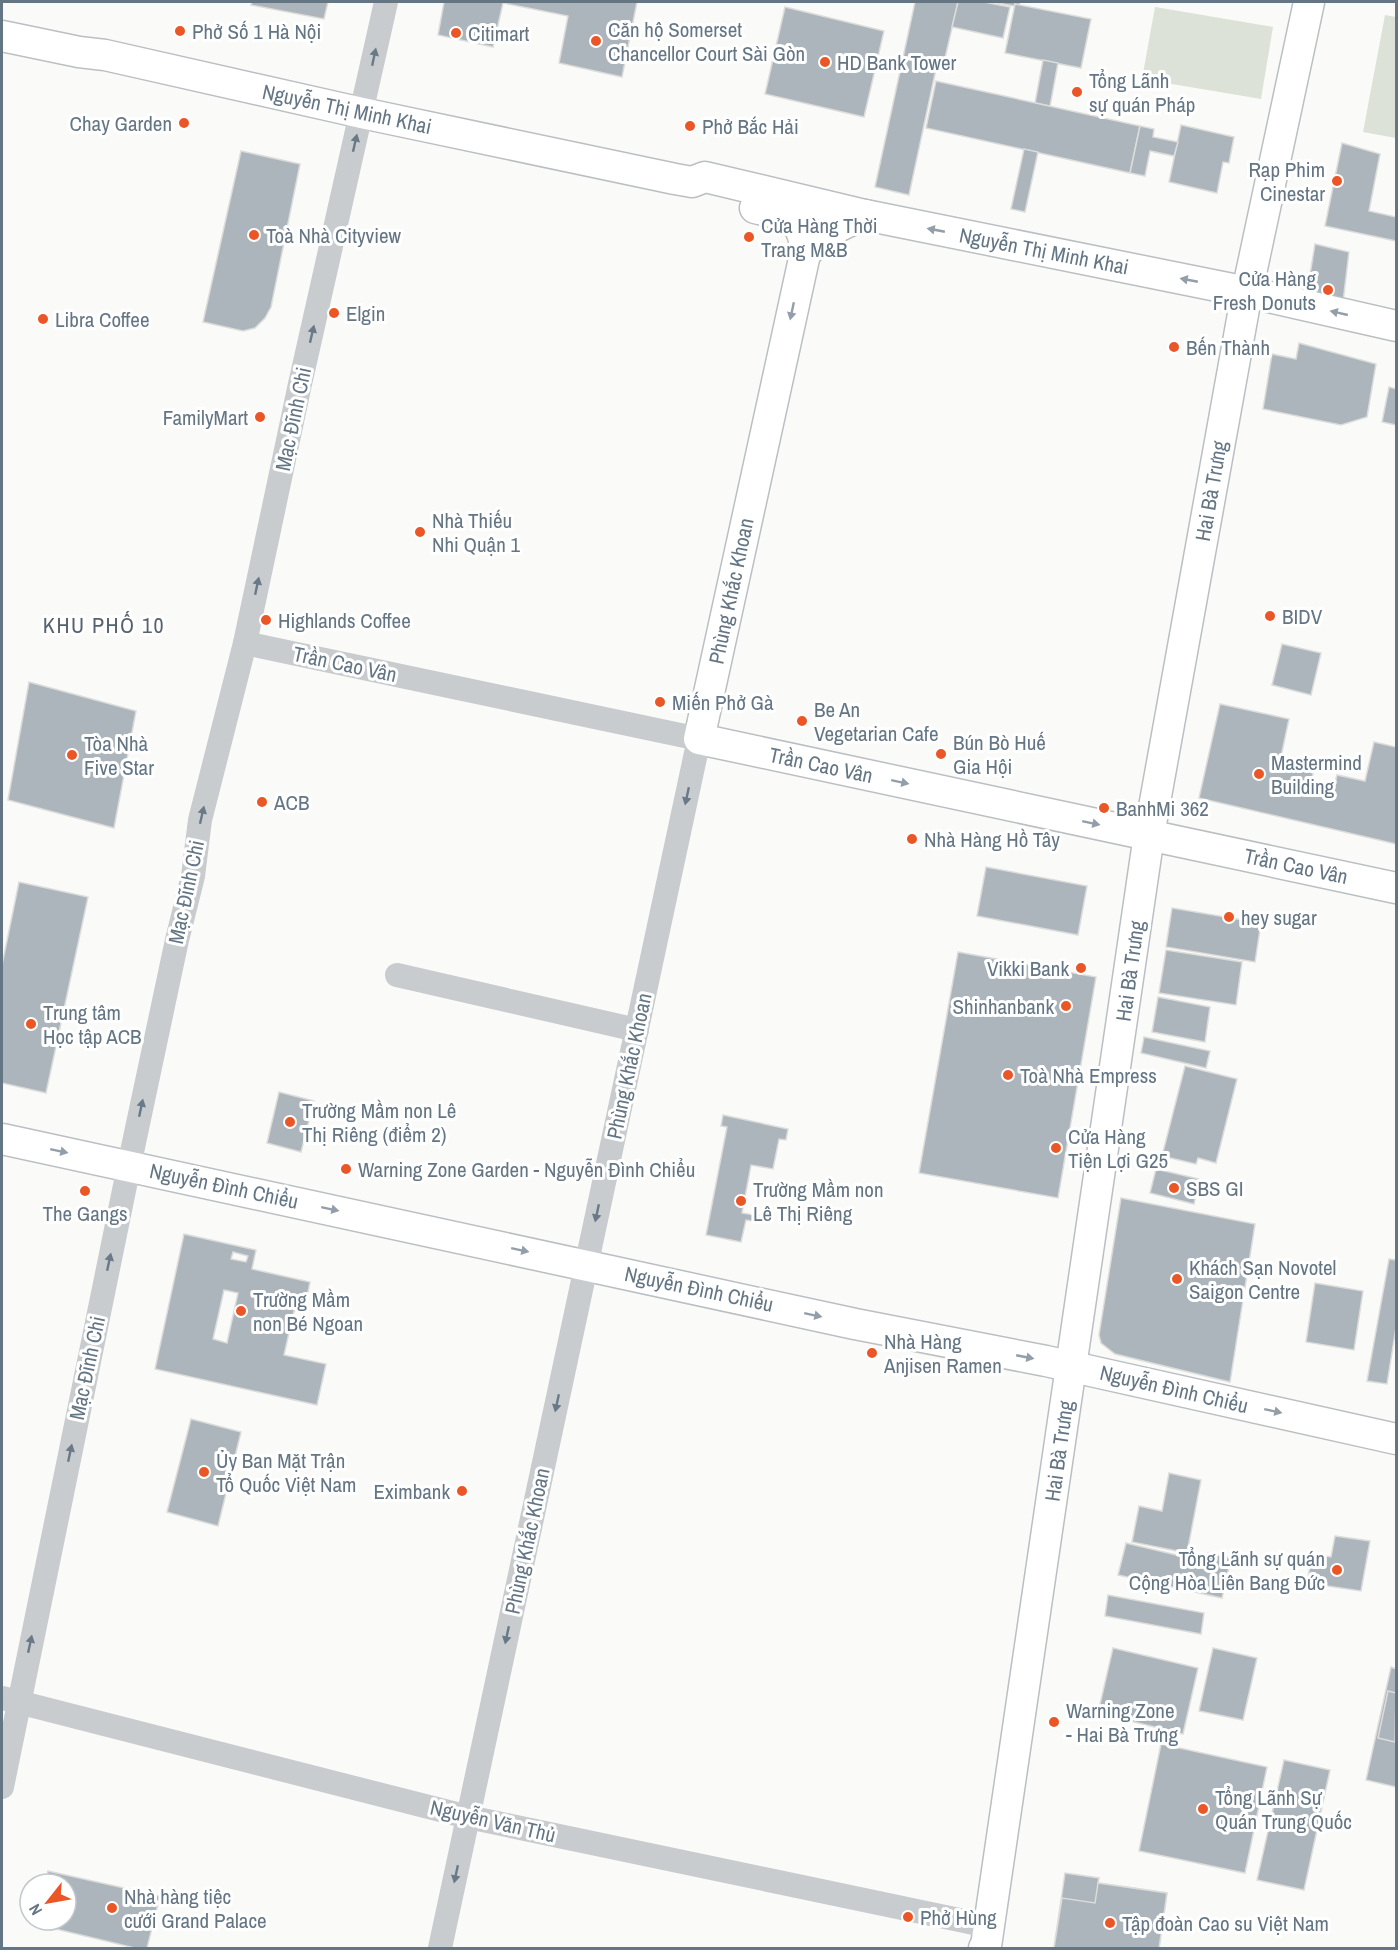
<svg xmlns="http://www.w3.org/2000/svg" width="1398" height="1950" viewBox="0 0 1398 1950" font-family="'Archivo Narrow',sans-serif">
	<rect width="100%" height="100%" fill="#fafaf8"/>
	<g fill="#dce2d8">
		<polygon points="1155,7 1273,27 1261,99 1142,79"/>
		<polygon points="1385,15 1396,17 1396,138 1363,132"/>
	</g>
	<g fill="#acb5bb" stroke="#dcdcda" stroke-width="1.5" fill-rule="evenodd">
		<polygon points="252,2 328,2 324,19 251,5"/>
		<polygon points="444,2 637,2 622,77 559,63 568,16 503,3 493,47 438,35"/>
		<polygon points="915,2 958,2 942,71 936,69 909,195 875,187"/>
		<polygon points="958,2 984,2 1010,7 1003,38 952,27"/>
		<polygon points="992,2 1020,2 1019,5 1015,4 1014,6"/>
		<polygon points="1015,4 1091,19 1081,68 1005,53"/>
		<polygon points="785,7 884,31 864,117 765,94"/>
		<polygon points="1043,60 1058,63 1050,106 1035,103"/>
		<polygon points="936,81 1140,126 1130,173 926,128"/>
		<polygon points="1181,125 1234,137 1229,163 1223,162 1217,193 1169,182"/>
		<polygon points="1140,126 1154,129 1153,137 1178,142 1174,156 1150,151 1145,176 1130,173"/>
		<polygon points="1342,143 1380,154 1369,211 1396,217 1396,241 1325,226"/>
		<polygon points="1024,149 1038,152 1025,212 1011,209"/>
		<polygon points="241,151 300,164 271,307 265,318 255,328 243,331 203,322"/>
		<polygon points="1315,244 1349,252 1342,310 1311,298 1308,287"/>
		<polygon points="1299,343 1376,364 1367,417 1341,425 1263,409 1272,354 1296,359"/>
		<polygon points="1389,387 1396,389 1396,425 1382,422"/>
		<polygon points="1282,644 1321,653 1311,695 1272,685"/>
		<polygon points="29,682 136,711 114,828 8,800"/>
		<polygon points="1220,704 1289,719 1279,766 1313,773 1309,793 1331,799 1337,775 1365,781 1374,742 1396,747 1396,844 1199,798"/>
		<polygon points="986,867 1087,886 1078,935 977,916"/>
		<polygon points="19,882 88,897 46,1093 2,1083 2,965"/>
		<polygon points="1172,908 1261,923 1255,962 1166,947"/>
		<polygon points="1166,950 1242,962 1236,1005 1159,993"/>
		<polygon points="958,952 1096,977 1058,1198 919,1173"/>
		<polygon points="1158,997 1210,1007 1205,1042 1152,1032"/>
		<polygon points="1144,1037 1210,1051 1206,1068 1141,1053"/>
		<polygon points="1185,1066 1237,1079 1216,1163 1198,1158 1196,1164 1162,1156"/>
		<polygon points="279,1092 314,1101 301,1152 267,1143"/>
		<polygon points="723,1115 788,1129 786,1140 779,1139 773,1169 751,1165 742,1213 760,1216 758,1222 746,1220 741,1242 706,1235 727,1127 721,1126"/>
		<polygon points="1156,1169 1199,1179 1194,1204 1150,1193"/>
		<polygon points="1121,1198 1255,1224 1230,1382 1115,1354 1101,1343 1099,1335"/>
		<path d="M184,1234L256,1250L252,1269L310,1282L304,1313L294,1311L284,1355L326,1364L317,1405L155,1369ZM233,1252L248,1256L246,1262L231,1259ZM224,1290L238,1293L227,1343L213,1339Z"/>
		<polygon points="1389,1259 1396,1260 1396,1327 1387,1384 1367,1381"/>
		<polygon points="1315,1283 1363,1291 1354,1350 1306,1342"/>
		<polygon points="191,1419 241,1432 218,1526 167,1512"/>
		<polygon points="1169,1473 1201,1480 1187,1553 1132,1542 1139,1506 1162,1511"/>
		<polygon points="1335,1536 1370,1541 1361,1591 1307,1583 1312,1554 1331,1557"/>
		<polygon points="1126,1543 1206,1562 1208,1553 1231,1558 1222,1598 1118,1575"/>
		<polygon points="1108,1595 1204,1613 1201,1634 1105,1616"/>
		<polygon points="1113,1648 1198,1668 1183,1734 1098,1713"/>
		<polygon points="1213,1648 1257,1658 1243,1720 1199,1711"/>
		<polygon points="1391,1667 1396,1669 1396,1787 1366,1780"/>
		<polygon points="1388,1691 1396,1693 1395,1742 1378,1738"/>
		<polygon points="1161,1744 1267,1767 1245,1873 1139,1851"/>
		<polygon points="1284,1760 1330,1770 1304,1890 1257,1880"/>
		<polygon points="48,1871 160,1896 147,1948 135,1948 35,1924 36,1920 66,1920 66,1884 45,1884"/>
		<polygon points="1065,1873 1099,1878 1098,1883 1167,1893 1159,1948 1054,1948"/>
		<polygon points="1098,1883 1167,1893 1159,1948 1054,1948 1062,1898 1095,1903"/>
	</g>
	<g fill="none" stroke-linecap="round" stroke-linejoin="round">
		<defs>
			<g id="major">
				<polyline points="2,36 79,52 105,55 362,113 675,179 692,182 705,177 865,215 1247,292 1396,326"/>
				<path d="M755,208C786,215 805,216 805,254L699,739L1396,888"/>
				<path d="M805,254C824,233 838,225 865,215"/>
				<polyline points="2,1139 855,1324 1046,1361 1396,1439"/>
				<polyline points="984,1948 986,1946 1149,835 1247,292 1309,2"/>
			</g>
		</defs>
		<use href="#major" stroke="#bbbfc3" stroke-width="33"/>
		<g stroke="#c8cccf" stroke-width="24">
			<polyline points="245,643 699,739 440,1948"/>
			<polyline points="397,975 637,1030"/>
			<polyline points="2,1698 468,1817 988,1926"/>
			<polyline points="2,1787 129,1166 177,940 193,876 200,820 245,643 300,384 386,2"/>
		</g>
		<use href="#major" stroke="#fff" stroke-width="30"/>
	</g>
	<defs><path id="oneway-solid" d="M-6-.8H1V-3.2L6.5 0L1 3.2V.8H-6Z" transform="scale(1.5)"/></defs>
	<g fill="#697988">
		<use href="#oneway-solid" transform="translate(374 57) rotate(-78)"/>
		<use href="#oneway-solid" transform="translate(355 143) rotate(-77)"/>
		<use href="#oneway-solid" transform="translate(312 334) rotate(-77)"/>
		<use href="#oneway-solid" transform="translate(257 586) rotate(-78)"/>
		<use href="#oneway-solid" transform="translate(687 796) rotate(102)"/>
		<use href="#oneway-solid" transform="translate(202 815) rotate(-77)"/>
		<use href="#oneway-solid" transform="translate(141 1108) rotate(-78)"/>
		<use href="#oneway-solid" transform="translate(597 1213) rotate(102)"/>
		<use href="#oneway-solid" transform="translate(109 1262) rotate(-78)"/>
		<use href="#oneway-solid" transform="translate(557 1403) rotate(102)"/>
		<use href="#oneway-solid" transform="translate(70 1453) rotate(-78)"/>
		<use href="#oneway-solid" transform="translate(507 1635) rotate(102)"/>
		<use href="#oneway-solid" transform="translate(30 1644) rotate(-78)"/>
		<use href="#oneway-solid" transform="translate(456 1874) rotate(102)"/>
	</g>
	<g fill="#929ea9">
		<use href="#oneway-solid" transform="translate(936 230) rotate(-169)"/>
		<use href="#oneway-solid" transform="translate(1189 280) rotate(-169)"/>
		<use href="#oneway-solid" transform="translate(792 311) rotate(102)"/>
		<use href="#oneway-solid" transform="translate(1339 313) rotate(-167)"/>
		<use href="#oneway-solid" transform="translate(900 782) rotate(12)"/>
		<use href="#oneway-solid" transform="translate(1091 823) rotate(12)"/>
		<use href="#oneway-solid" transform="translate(59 1151) rotate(12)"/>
		<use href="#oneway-solid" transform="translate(330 1209) rotate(12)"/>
		<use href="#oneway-solid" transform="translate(520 1250) rotate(12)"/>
		<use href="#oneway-solid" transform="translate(813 1315) rotate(12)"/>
		<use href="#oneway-solid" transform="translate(1025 1357) rotate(11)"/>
		<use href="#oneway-solid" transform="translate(1273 1411) rotate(12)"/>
	</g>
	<g fill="#eb5626" stroke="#fff" stroke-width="2">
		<circle cx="180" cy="31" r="6"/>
		<circle cx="456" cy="33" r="6"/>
		<circle cx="596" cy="41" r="6"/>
		<circle cx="825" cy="62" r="6"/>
		<circle cx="1077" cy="92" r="6"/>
		<circle cx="184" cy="123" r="6"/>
		<circle cx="690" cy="126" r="6"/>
		<circle cx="1337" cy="181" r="6"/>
		<circle cx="254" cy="235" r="6"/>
		<circle cx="749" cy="237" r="6"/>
		<circle cx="1328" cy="290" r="6"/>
		<circle cx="334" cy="313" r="6"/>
		<circle cx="43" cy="319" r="6"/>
		<circle cx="1174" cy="347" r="6"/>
		<circle cx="260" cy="417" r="6"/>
		<circle cx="420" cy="532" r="6"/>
		<circle cx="1270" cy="616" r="6"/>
		<circle cx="266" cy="620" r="6"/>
		<circle cx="660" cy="702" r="6"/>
		<circle cx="802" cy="721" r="6"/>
		<circle cx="941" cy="754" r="6"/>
		<circle cx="72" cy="755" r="6"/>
		<circle cx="1259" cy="774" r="6"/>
		<circle cx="262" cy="802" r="6"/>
		<circle cx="1104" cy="808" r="6"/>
		<circle cx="912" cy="839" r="6"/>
		<circle cx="1229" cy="917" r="6"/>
		<circle cx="1081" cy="968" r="6"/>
		<circle cx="1066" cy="1006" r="6"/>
		<circle cx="31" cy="1024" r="6"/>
		<circle cx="1008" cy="1075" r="6"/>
		<circle cx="290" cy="1122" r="6"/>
		<circle cx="1056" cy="1148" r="6"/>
		<circle cx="346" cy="1169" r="6"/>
		<circle cx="1174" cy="1188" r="6"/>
		<circle cx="85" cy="1191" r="6"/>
		<circle cx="741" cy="1201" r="6"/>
		<circle cx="1177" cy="1279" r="6"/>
		<circle cx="241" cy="1311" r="6"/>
		<circle cx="872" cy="1353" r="6"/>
		<circle cx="204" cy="1472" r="6"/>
		<circle cx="462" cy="1491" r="6"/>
		<circle cx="1337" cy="1570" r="6"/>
		<circle cx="1054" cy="1722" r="6"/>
		<circle cx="1203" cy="1809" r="6"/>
		<circle cx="112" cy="1908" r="6"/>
		<circle cx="908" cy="1917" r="6"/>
		<circle cx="1110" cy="1923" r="6"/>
	</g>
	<g text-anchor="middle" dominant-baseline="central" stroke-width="6" stroke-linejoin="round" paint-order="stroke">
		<g font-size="21" fill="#647584" stroke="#fff" text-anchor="start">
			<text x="608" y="29">Căn hộ Somerset<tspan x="608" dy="24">Chancellor Court Sài Gòn</tspan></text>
			<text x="192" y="31">Phở Số 1 Hà Nội</text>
			<text x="468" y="33">Citimart</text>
			<text x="837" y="62">HD Bank Tower</text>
			<text x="1089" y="80">Tổng Lãnh<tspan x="1089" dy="24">sự quán Pháp</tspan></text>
			<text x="172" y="123" text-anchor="end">Chay Garden</text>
			<text x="702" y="126">Phở Bắc Hải</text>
			<text x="1325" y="169" text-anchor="end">Rạp Phim<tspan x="1325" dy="24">Cinestar</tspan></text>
			<text x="761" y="225">Cửa Hàng Thời<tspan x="761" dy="24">Trang M&amp;B</tspan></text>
			<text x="266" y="235">Toà Nhà Cityview</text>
			<text x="1316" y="278" text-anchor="end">Cửa Hàng<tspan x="1316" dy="24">Fresh Donuts</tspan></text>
			<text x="346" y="313">Elgin</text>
			<text x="55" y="319">Libra Coffee</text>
			<text x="1186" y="347">Bến Thành</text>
			<text x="248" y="417" text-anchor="end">FamilyMart</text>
			<text x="432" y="520">Nhà Thiếu<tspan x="432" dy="24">Nhi Quận 1</tspan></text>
			<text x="1282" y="616">BIDV</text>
			<text x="278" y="620">Highlands Coffee</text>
			<text x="672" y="702">Miến Phở Gà</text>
			<text x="814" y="709">Be An<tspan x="814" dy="24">Vegetarian Cafe</tspan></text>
			<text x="953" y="742">Bún Bò Huế<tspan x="953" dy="24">Gia Hội</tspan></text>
			<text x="84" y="743">Tòa Nhà<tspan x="84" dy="24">Five Star</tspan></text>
			<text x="1271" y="762">Mastermind<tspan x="1271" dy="24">Building</tspan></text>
			<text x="274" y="802">ACB</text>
			<text x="1116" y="808">BanhMi 362</text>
			<text x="924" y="839">Nhà Hàng Hồ Tây</text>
			<text x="1241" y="917">hey sugar</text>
			<text x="1069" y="968" text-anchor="end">Vikki Bank</text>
			<text x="1054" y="1006" text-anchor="end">Shinhanbank</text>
			<text x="43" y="1012">Trung tâm<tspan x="43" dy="24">Học tập ACB</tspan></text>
			<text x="1020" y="1075">Toà Nhà Empress</text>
			<text x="302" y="1110">Trường Mầm non Lê<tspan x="302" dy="24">Thị Riêng (điểm 2)</tspan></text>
			<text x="1068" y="1136">Cửa Hàng<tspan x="1068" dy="24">Tiện Lợi G25</tspan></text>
			<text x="358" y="1169">Warning Zone Garden - Nguyễn Đình Chiểu</text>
			<text x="1186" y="1188">SBS GI</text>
			<text x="753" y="1189">Trường Mầm non<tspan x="753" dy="24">Lê Thị Riêng</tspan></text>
			<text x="85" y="1213" text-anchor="middle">The Gangs</text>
			<text x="1189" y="1267">Khách Sạn Novotel<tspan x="1189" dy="24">Saigon Centre</tspan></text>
			<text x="253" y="1299">Trường Mầm<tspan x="253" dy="24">non Bé Ngoan</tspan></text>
			<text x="884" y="1341">Nhà Hàng<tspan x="884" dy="24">Anjisen Ramen</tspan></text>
			<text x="216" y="1460">Ủy Ban Mặt Trận<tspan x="216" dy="24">Tổ Quốc Việt Nam</tspan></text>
			<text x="450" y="1491" text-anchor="end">Eximbank</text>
			<text x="1325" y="1558" text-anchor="end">Tổng Lãnh sự quán<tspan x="1325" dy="24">Cộng Hòa Liên Bang Ðức</tspan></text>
			<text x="1066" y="1710">Warning Zone<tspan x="1066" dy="24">- Hai Bà Trưng</tspan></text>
			<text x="1215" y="1797">Tổng Lãnh Sự<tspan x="1215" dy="24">Quán Trung Quốc</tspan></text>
			<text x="124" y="1896">Nhà hàng tiệc<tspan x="124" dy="24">cưới Grand Palace</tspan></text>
			<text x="920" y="1917">Phở Hùng</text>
			<text x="1122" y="1923">Tập đoàn Cao su Việt Nam</text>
		</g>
		<g font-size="21" fill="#647584" stroke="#fff">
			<text transform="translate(347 109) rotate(12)">Nguyễn Thị Minh Khai</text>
			<text transform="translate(1044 251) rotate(11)">Nguyễn Thị Minh Khai</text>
			<text transform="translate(293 419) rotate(-78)">Mạc Đĩnh Chi</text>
			<text transform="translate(1211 491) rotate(-80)">Hai Bà Trưng</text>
			<text transform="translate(731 591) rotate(-78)">Phùng Khắc Khoan</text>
			<text transform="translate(345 664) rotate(12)">Trần Cao Vân</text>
			<text transform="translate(821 765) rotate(12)">Trần Cao Vân</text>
			<text transform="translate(1296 866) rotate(12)">Trần Cao Vân</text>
			<text transform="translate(186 892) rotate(-78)">Mạc Đĩnh Chi</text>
			<text transform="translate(1130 971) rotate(-82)">Hai Bà Trưng</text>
			<text transform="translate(629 1066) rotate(-78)">Phùng Khắc Khoan</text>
			<text transform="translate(224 1186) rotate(12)">Nguyễn Đình Chiểu</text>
			<text transform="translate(699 1289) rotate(12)">Nguyễn Đình Chiểu</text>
			<text transform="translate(87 1368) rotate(-78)">Mạc Đĩnh Chi</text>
			<text transform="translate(1174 1389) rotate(13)">Nguyễn Đình Chiểu</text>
			<text transform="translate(1059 1451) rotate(-82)">Hai Bà Trưng</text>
			<text transform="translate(527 1541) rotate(-78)">Phùng Khắc Khoan</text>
			<text transform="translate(493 1821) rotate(13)">Nguyễn Văn Thủ</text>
		</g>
		<g font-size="22" letter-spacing="1.5" fill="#56636f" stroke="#fff">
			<text x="104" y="625">KHU PHỐ 10</text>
		</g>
	</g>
	<rect width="1398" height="1950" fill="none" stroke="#647584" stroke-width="6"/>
	<g transform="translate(48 1902) rotate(239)"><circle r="28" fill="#ffffff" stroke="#c1c8ce" stroke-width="1.5"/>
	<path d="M0-4.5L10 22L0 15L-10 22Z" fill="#eb5626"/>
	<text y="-9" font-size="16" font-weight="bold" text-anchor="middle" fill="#647584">N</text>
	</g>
</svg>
